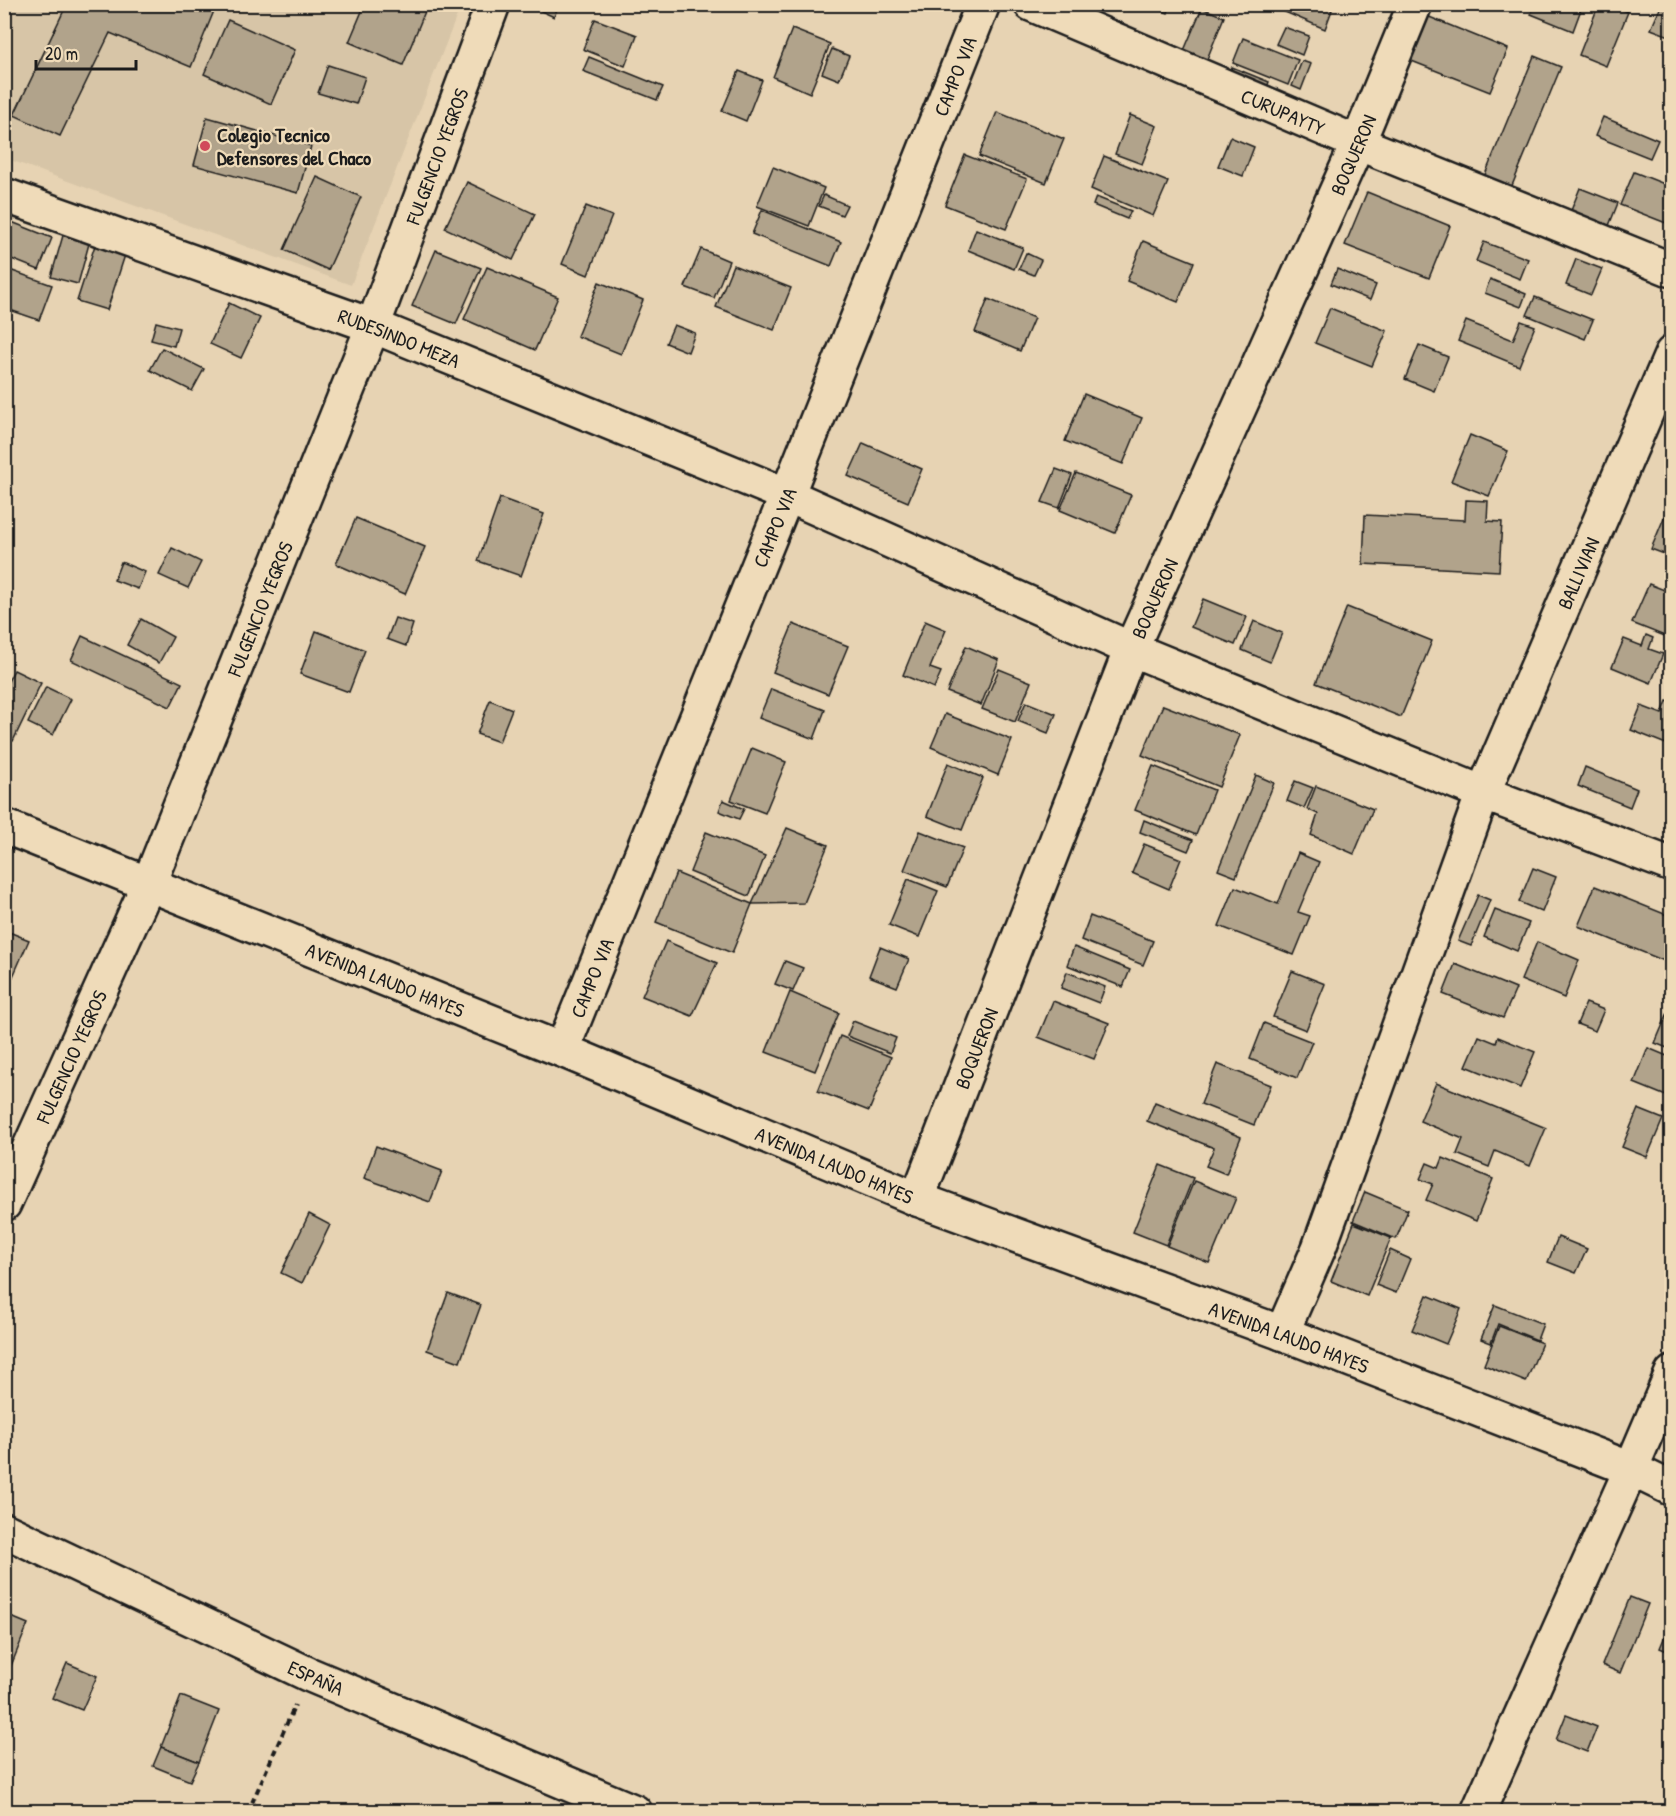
<svg xmlns="http://www.w3.org/2000/svg" width="1676" height="1816" viewBox="0 0 1676 1816" font-family="'Patrick Hand',sans-serif">
	<rect width="100%" height="100%" fill="#e7d3b3"/>
	<filter id="ink" filterUnits="userSpaceOnUse"><feTurbulence type="fractalNoise" baseFrequency=".0167" numOctaves="2"/><feDisplacementMap in="SourceGraphic" scale="12" xChannelSelector="R" yChannelSelector="G"/><feConvolveMatrix kernelMatrix="1 2 1 2 8 2 1 2 1" color-interpolation-filters="sRGB"/></filter>
	<g filter="url(#ink)">
		<polygon fill="#d7c5a7" points="4,5 461,5 351,285 5,158"/>
		<g fill="#b1a38b" stroke="#1c1c1c" stroke-width="1.5">
			<polygon points="67,4 199,4 214,11 191,67 110,33 60,136 14,115"/>
			<polygon points="365,4 428,4 403,65 349,42"/>
			<polygon points="526,4 559,4 554,17"/>
			<polygon points="1147,4 1171,4 1168,13"/>
			<polygon points="1266,4 1318,4 1332,10 1325,29"/>
			<polygon points="1535,4 1583,4 1573,31 1531,14"/>
			<polygon points="1599,4 1608,4 1628,12 1606,66 1579,55"/>
			<polygon points="1662,4 1672,4 1672,37 1651,29"/>
			<polygon points="1202,8 1224,17 1203,69 1180,60"/>
			<polygon points="1417,12 1508,49 1490,92 1399,56"/>
			<polygon points="595,19 637,35 625,66 583,49"/>
			<polygon points="228,20 295,50 271,104 204,74"/>
			<polygon points="1284,27 1309,36 1302,55 1276,44"/>
			<polygon points="792,29 830,44 810,93 773,77"/>
			<polygon points="1243,38 1298,60 1288,85 1233,63"/>
			<polygon points="832,49 849,56 839,80 822,73"/>
			<polygon points="1534,56 1561,67 1511,188 1484,177"/>
			<polygon points="589,57 663,87 657,100 583,71"/>
			<polygon points="1302,61 1311,64 1301,90 1292,86"/>
			<polygon points="328,65 365,77 356,104 318,93"/>
			<polygon points="1232,67 1269,82 1266,90 1228,75"/>
			<polygon points="739,71 762,80 746,121 722,111"/>
			<polygon points="997,112 1064,139 1046,183 979,156"/>
			<polygon points="1130,115 1157,126 1142,164 1115,154"/>
			<polygon points="207,117 311,146 298,193 194,165"/>
			<polygon points="1603,117 1658,140 1650,158 1595,136"/>
			<polygon points="1230,137 1254,147 1243,176 1218,166"/>
			<polygon points="965,155 1027,179 1006,229 945,205"/>
			<polygon points="1104,156 1168,182 1153,216 1091,189"/>
			<polygon points="773,167 824,188 809,226 757,206"/>
			<polygon points="1634,172 1672,187 1672,210 1666,223 1620,205"/>
			<polygon points="317,177 361,197 328,270 284,250"/>
			<polygon points="467,182 535,214 513,260 445,228"/>
			<polygon points="1580,188 1618,203 1608,228 1570,213"/>
			<polygon points="1367,192 1450,226 1429,278 1345,245"/>
			<polygon points="824,195 847,205 842,215 819,206"/>
			<polygon points="1096,197 1131,211 1127,219 1093,205"/>
			<polygon points="586,206 612,216 588,275 562,264"/>
			<polygon points="762,210 841,242 831,266 752,234"/>
			<polygon points="4,219 52,238 39,270 4,256"/>
			<polygon points="976,229 1023,248 1014,269 968,250"/>
			<polygon points="64,232 90,240 78,284 51,277"/>
			<polygon points="1143,241 1194,262 1178,302 1127,281"/>
			<polygon points="96,242 126,252 107,310 77,301"/>
			<polygon points="1484,242 1528,259 1520,279 1476,261"/>
			<polygon points="701,249 729,261 714,298 685,287"/>
			<polygon points="436,250 481,268 456,324 412,306"/>
			<polygon points="1026,253 1041,260 1034,275 1019,269"/>
			<polygon points="1576,259 1602,269 1591,295 1566,285"/>
			<polygon points="733,265 791,288 774,330 716,307"/>
			<polygon points="487,267 558,297 535,350 464,319"/>
			<polygon points="4,268 52,285 39,320 4,308"/>
			<polygon points="1337,269 1376,285 1370,300 1331,284"/>
			<polygon points="1490,279 1526,294 1521,307 1485,293"/>
			<polygon points="599,282 643,300 621,354 577,336"/>
			<polygon points="1535,297 1593,320 1585,339 1527,315"/>
			<polygon points="988,299 1034,318 1020,351 975,332"/>
			<polygon points="229,303 260,318 241,358 210,344"/>
			<polygon points="1330,308 1387,331 1372,366 1315,343"/>
			<polygon points="1466,321 1513,340 1521,321 1535,326 1519,366 1458,341"/>
			<polygon points="156,322 179,328 174,346 151,340"/>
			<polygon points="674,325 695,333 688,352 666,343"/>
			<polygon points="1419,345 1448,357 1434,391 1405,379"/>
			<polygon points="162,348 204,369 192,391 150,370"/>
			<polygon points="1084,394 1142,418 1123,464 1065,441"/>
			<polygon points="1470,435 1508,451 1489,496 1451,481"/>
			<polygon points="863,443 922,469 908,502 848,476"/>
			<polygon points="1672,466 1672,485 1665,482"/>
			<polygon points="1056,469 1072,475 1059,508 1042,502"/>
			<polygon points="1076,473 1131,495 1115,533 1060,510"/>
			<polygon points="500,498 544,514 521,576 478,561"/>
			<polygon points="1466,500 1488,501 1487,521 1502,522 1499,571 1363,564 1365,515 1465,520"/>
			<polygon points="1666,513 1672,515 1672,557 1651,549"/>
			<polygon points="356,518 425,547 405,594 336,564"/>
			<polygon points="172,548 201,562 188,588 159,575"/>
			<polygon points="121,562 145,572 138,589 114,580"/>
			<polygon points="1649,584 1672,593 1672,639 1632,623"/>
			<polygon points="1203,599 1247,617 1235,645 1191,627"/>
			<polygon points="1347,607 1432,641 1401,717 1316,683"/>
			<polygon points="395,618 413,624 406,646 387,639"/>
			<polygon points="141,619 173,637 159,663 127,645"/>
			<polygon points="925,621 946,630 930,668 941,672 934,688 903,675"/>
			<polygon points="1254,621 1282,633 1270,662 1242,650"/>
			<polygon points="793,624 848,646 828,694 773,672"/>
			<polygon points="316,631 365,650 349,692 300,674"/>
			<polygon points="1646,635 1653,638 1649,649 1663,654 1651,683 1612,667 1624,639 1642,646"/>
			<polygon points="82,636 182,683 170,707 71,660"/>
			<polygon points="966,646 999,660 981,705 947,692"/>
			<polygon points="999,669 1031,682 1015,722 982,709"/>
			<polygon points="14,670 41,683 13,741 4,737 4,689"/>
			<polygon points="46,687 71,699 53,735 28,723"/>
			<polygon points="771,689 825,710 814,739 759,718"/>
			<polygon points="490,700 512,709 499,742 477,734"/>
			<polygon points="1667,701 1672,703 1672,732 1666,744 1631,730 1641,706 1662,714"/>
			<polygon points="1026,702 1056,714 1048,733 1018,721"/>
			<polygon points="1163,705 1240,735 1219,787 1142,755"/>
			<polygon points="945,714 1012,740 998,775 931,747"/>
			<polygon points="752,748 786,762 765,813 731,800"/>
			<polygon points="948,763 983,778 962,830 927,816"/>
			<polygon points="1153,766 1214,790 1196,835 1135,810"/>
			<polygon points="1585,767 1637,789 1630,807 1578,786"/>
			<polygon points="1256,775 1274,783 1236,877 1218,870"/>
			<polygon points="1295,781 1313,788 1304,808 1287,801"/>
			<polygon points="1316,786 1373,809 1354,854 1311,835 1318,814 1307,809"/>
			<polygon points="723,800 744,809 739,819 719,811"/>
			<polygon points="1144,820 1193,840 1188,851 1140,832"/>
			<polygon points="787,828 828,845 804,903 752,904"/>
			<polygon points="920,831 963,848 947,887 904,870"/>
			<polygon points="706,832 765,856 749,896 690,872"/>
			<polygon points="1144,844 1181,859 1169,889 1132,873"/>
			<polygon points="1298,853 1319,862 1298,912 1310,916 1294,955 1219,926 1235,887 1278,904"/>
			<polygon points="1533,868 1556,877 1542,912 1519,902"/>
			<polygon points="676,873 752,904 732,953 656,922"/>
			<polygon points="908,879 938,891 919,937 889,925"/>
			<polygon points="1595,886 1672,917 1672,950 1667,962 1578,926"/>
			<polygon points="1478,895 1490,900 1471,946 1458,941"/>
			<polygon points="1495,910 1529,923 1517,951 1484,937"/>
			<polygon points="1090,916 1153,941 1143,965 1081,940"/>
			<polygon points="4,930 29,940 4,997"/>
			<polygon points="666,941 717,963 692,1016 642,996"/>
			<polygon points="1537,942 1579,960 1564,998 1521,980"/>
			<polygon points="880,947 909,959 897,987 869,976"/>
			<polygon points="1074,947 1130,970 1123,987 1067,965"/>
			<polygon points="785,961 803,968 793,991 775,984"/>
			<polygon points="1455,964 1516,989 1503,1018 1443,994"/>
			<polygon points="1292,971 1325,984 1306,1030 1273,1017"/>
			<polygon points="1067,972 1105,987 1099,1003 1061,988"/>
			<polygon points="790,992 839,1013 815,1071 766,1052"/>
			<polygon points="1053,1001 1109,1023 1094,1059 1038,1037"/>
			<polygon points="1586,1003 1604,1010 1595,1031 1577,1024"/>
			<polygon points="1672,1003 1672,1050 1655,1043"/>
			<polygon points="853,1021 896,1038 890,1053 847,1036"/>
			<polygon points="1264,1023 1312,1042 1297,1078 1250,1059"/>
			<polygon points="840,1036 891,1057 869,1111 818,1091"/>
			<polygon points="1479,1036 1496,1043 1498,1037 1535,1052 1520,1088 1466,1066"/>
			<polygon points="1648,1048 1672,1058 1672,1085 1666,1096 1634,1083"/>
			<polygon points="1217,1064 1271,1085 1254,1125 1201,1104"/>
			<polygon points="1436,1083 1546,1128 1530,1166 1495,1151 1489,1167 1457,1154 1463,1139 1420,1121"/>
			<polygon points="1155,1102 1241,1137 1226,1174 1206,1166 1214,1148 1147,1121"/>
			<polygon points="1638,1109 1663,1119 1647,1157 1622,1147"/>
			<polygon points="376,1146 442,1171 430,1202 364,1178"/>
			<polygon points="1443,1158 1493,1179 1476,1221 1426,1200 1433,1184 1420,1179 1427,1163 1439,1168"/>
			<polygon points="1160,1165 1193,1178 1166,1245 1133,1232"/>
			<polygon points="1194,1181 1236,1198 1209,1263 1167,1246"/>
			<polygon points="1365,1192 1408,1210 1396,1239 1353,1221"/>
			<polygon points="309,1214 330,1225 302,1283 281,1273"/>
			<polygon points="1354,1223 1391,1238 1367,1296 1331,1281"/>
			<polygon points="1558,1237 1587,1249 1576,1273 1548,1262"/>
			<polygon points="1390,1250 1410,1259 1396,1293 1376,1285"/>
			<polygon points="448,1293 481,1305 460,1362 427,1350"/>
			<polygon points="1427,1295 1461,1309 1446,1344 1412,1330"/>
			<polygon points="1495,1305 1543,1324 1537,1340 1498,1324 1491,1343 1481,1339"/>
			<polygon points="1499,1326 1542,1343 1526,1382 1484,1365"/>
			<polygon points="1630,1597 1648,1604 1620,1673 1602,1665"/>
			<polygon points="4,1614 28,1624 4,1683"/>
			<polygon points="1672,1619 1672,1653 1660,1648"/>
			<polygon points="67,1663 97,1676 82,1710 52,1698"/>
			<polygon points="181,1696 219,1711 199,1762 161,1747"/>
			<polygon points="1566,1715 1597,1727 1587,1752 1556,1740"/>
			<polygon points="161,1747 199,1762 190,1781 153,1766"/>
		</g>
		<g fill="none" stroke-linecap="round" stroke-linejoin="round">
			<defs>
				<g id="minor">
					<path id="s1" d="M1031,4L1358,143L1672,270"/>
					<path id="s2" d="M4,195L373,326L787,495L1131,649L1483,793L1672,865"/>
					<path id="s3" d="M4,826L562,1050L917,1199L1282,1333L1631,1469L1672,1489"/>
					<path id="s4" d="M562,1050L787,495L983,4"/>
					<path id="s5" d="M917,1199L1131,649L1358,143L1415,4"/>
					<path id="s6" d="M4,1204L149,883L373,326L493,4"/>
					<path id="s7" d="M1282,1333L1319,1248L1483,793L1672,353"/>
					<path id="s8" d="M4,1530L308,1674L635,1812"/>
					<polyline points="1478,1812 1631,1469 1672,1373"/>
				</g>
			</defs>
			<use href="#minor" stroke="#1c1c1c" stroke-width="38"/>
			<polyline stroke="#1c1c1c" stroke-width="4" stroke-dasharray="6 4.5" stroke-linecap="butt" points="248,1812 295,1705"/>
			<use href="#minor" stroke="#efdbb9" stroke-width="33"/>
		</g>
	</g>
	<circle fill="#d1495b" stroke="#efdbb9" stroke-width="2" cx="205" cy="146" r="6"/>
	<g text-anchor="middle" dominant-baseline="central" stroke-width="4.5" stroke-linejoin="round" paint-order="stroke">
		<g font-size="20" fill="#1c1c1c" stroke="#efdbb9">
			<text stroke="none"><textPath href="#s4" startOffset="1050">CAMPO VIA</textPath></text>
			<text stroke="none"><textPath href="#s1" startOffset="274">CURUPAYTY</textPath></text>
			<text stroke="none"><textPath href="#s5" startOffset="1132">BOQUERON</textPath></text>
			<text stroke="none"><textPath href="#s6" startOffset="1134">FULGENCIO YEGROS</textPath></text>
			<text stroke="none"><textPath href="#s2" startOffset="420">RUDESINDO MEZA</textPath></text>
			<text stroke="none"><textPath href="#s4" startOffset="564">CAMPO VIA</textPath></text>
			<text stroke="none"><textPath href="#s7" startOffset="816">BALLIVIAN</textPath></text>
			<text stroke="none"><textPath href="#s5" startOffset="646">BOQUERON</textPath></text>
			<text stroke="none"><textPath href="#s6" startOffset="648">FULGENCIO YEGROS</textPath></text>
			<text stroke="none"><textPath href="#s4" startOffset="78">CAMPO VIA</textPath></text>
			<text stroke="none"><textPath href="#s3" startOffset="411">AVENIDA LAUDO HAYES</textPath></text>
			<text stroke="none"><textPath href="#s5" startOffset="162">BOQUERON</textPath></text>
			<text stroke="none"><textPath href="#s6" startOffset="162">FULGENCIO YEGROS</textPath></text>
			<text stroke="none"><textPath href="#s3" startOffset="897">AVENIDA LAUDO HAYES</textPath></text>
			<text stroke="none"><textPath href="#s3" startOffset="1383">AVENIDA LAUDO HAYES</textPath></text>
			<text stroke="none"><textPath href="#s8" startOffset="345">ESPAÑA</textPath></text>
		</g>
		<g font-size="20" font-weight="bold" fill="#1c1c1c" stroke="#efdbb9" text-anchor="start">
			<text x="217" y="134">Colegio Tecnico<tspan x="217" dy="23">Defensores del Chaco</tspan></text>
		</g>
	</g>
	<rect width="1676" height="1816" fill="none" stroke="#efdbb9" stroke-width="24"/>
	<rect x="12" y="12" width="1652" height="1792" fill="none" stroke="#1c1c1c" stroke-width="2" filter="url(#ink)"/>
	<path d="M36 60v9h100v-9" fill="none" stroke="#1c1c1c" stroke-width="3"/>
	<text x="45" y="60" font-size="18" fill="#1c1c1c" stroke="#efdbb9" stroke-width="4.5" paint-order="stroke">20 m</text>
</svg>
